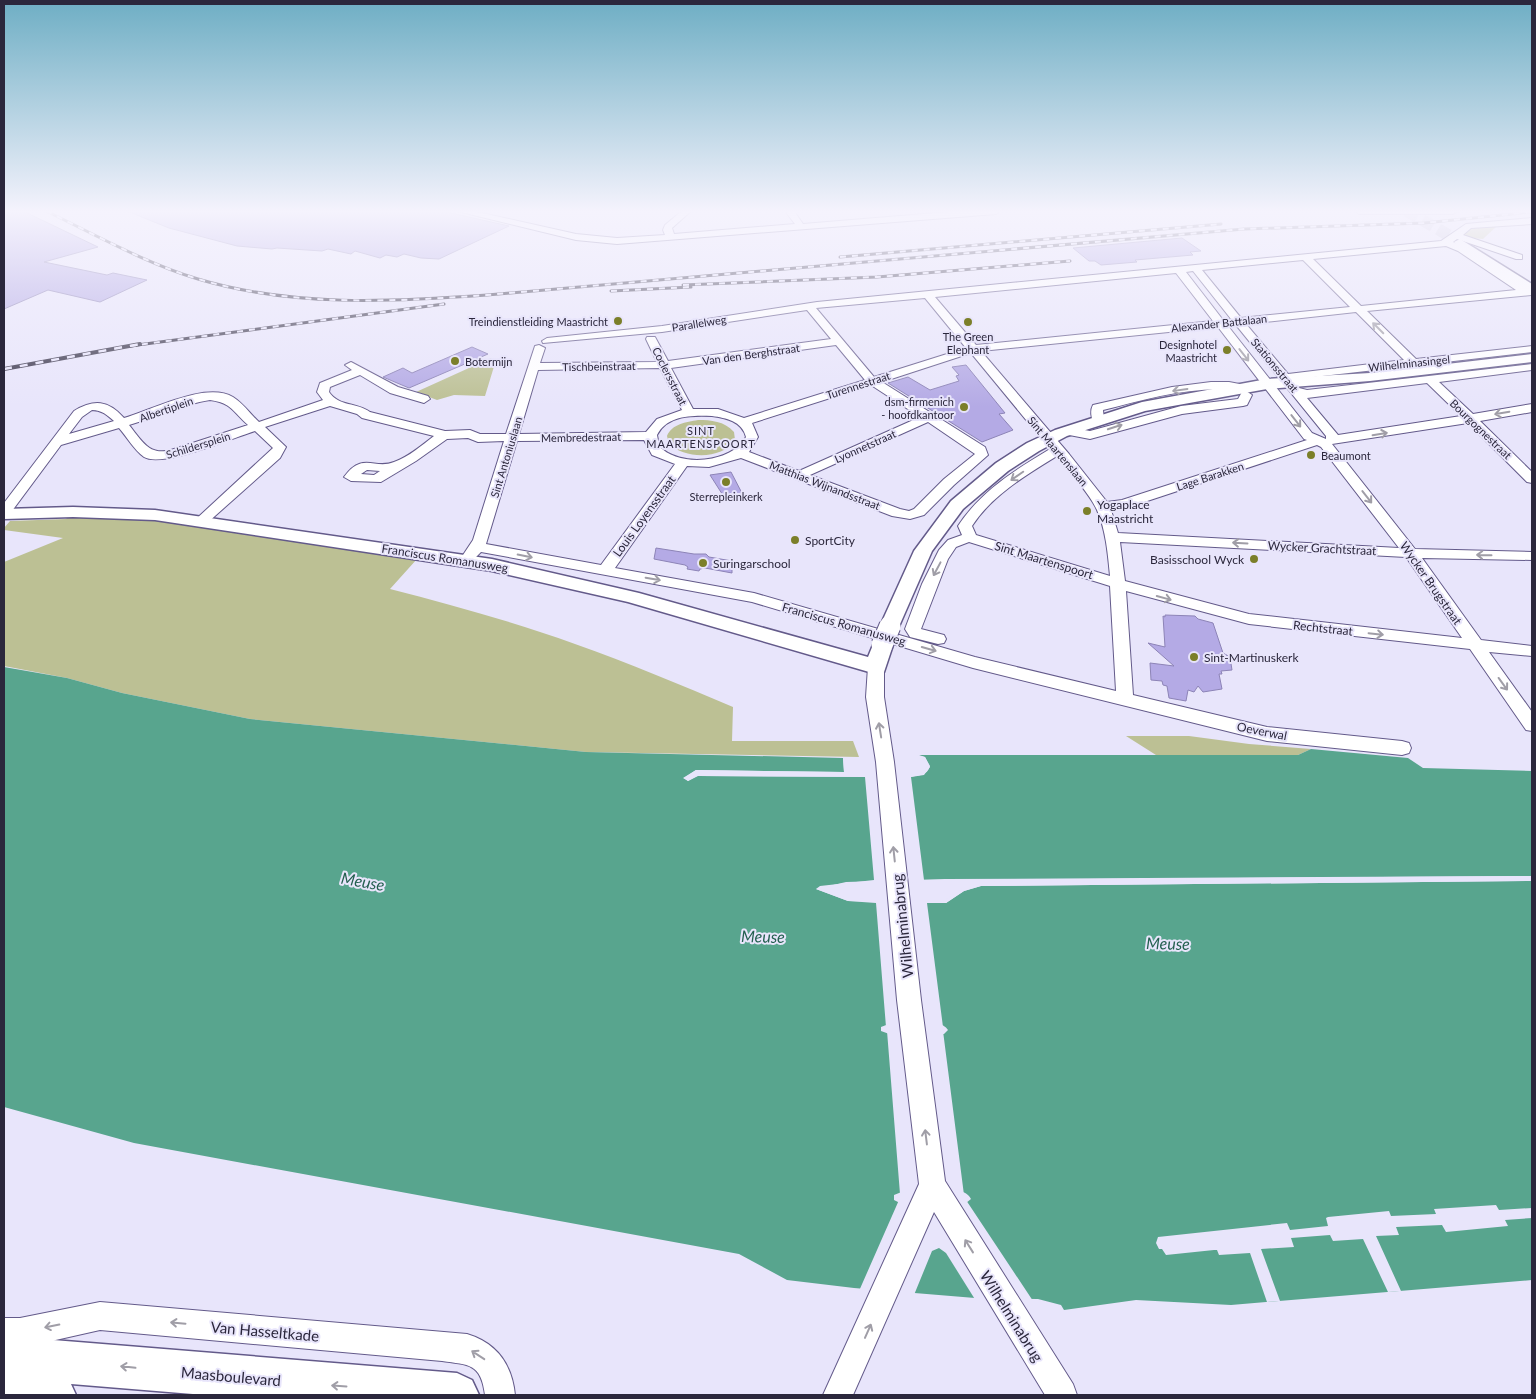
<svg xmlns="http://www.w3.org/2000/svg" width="1536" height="1399" viewBox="0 0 1536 1399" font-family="Lato,sans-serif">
	<rect width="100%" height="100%" fill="#e8e5fb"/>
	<g fill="#bcc094">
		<polygon points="1497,226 1483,239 1471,238 1462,234 1472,228"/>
		<polygon points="491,358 496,360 485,396 454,395 437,400 416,392"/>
		<path d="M698,420C711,420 724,421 734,432L735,440C722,460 685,459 669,444L667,436C672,424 686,422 698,420Z"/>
		<path d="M69,516L143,519L195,525L417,559L390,589C452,605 514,622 575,644C629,663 681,685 733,707L732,741H853L859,757L586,752L250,719L122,693L67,678L4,666V562L63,538L4,530V528L10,521L66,519Z"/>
		<polygon points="1126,736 1189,736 1249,744 1311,749 1298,755 1156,755"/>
	</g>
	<path fill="#58a58e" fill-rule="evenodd" d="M4,667L67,678L122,693L250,719L586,752L843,758L844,772L696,770L684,778L688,781L697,776L911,777C919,775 927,776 930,766L925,757L919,755H1298L1311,749L1408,758L1423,768L1532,771V876L945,879L846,882L816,889L848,901L946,903L964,891L981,886L1532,881V1280L1231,1305L1136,1300L1064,1310L1061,1305L1038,1299L975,1298L854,1288L787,1280L739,1254L134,1143L4,1107ZM894,1022C907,1022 941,1018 948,1030L944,1034H939L892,1035L881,1031V1027ZM909,1189C923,1189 965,1184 971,1199L966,1203H900L894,1200V1195Z"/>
	<g fill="#e8e5fb">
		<polygon points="916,755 925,757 930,767 924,775 911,777 924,880 1532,876 1532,878 945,882 847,884 820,889 849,898 927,901 945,900 963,888 981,883 1532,879 1532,881 981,886 964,891 946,903 927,903 943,1027 937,1025 894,1024 886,1027 876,903 848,901 816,889 820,886 874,880 865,777 698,776 688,781 683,778 696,770 844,772 843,758 845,758 846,774 910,774 923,772 927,766 926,761"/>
		<polygon points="887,1031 892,1032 943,1031 964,1195 957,1192 909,1191 900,1194"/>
		<polygon points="899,1200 907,1202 966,1200 1033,1301 976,1301 946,1253 939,1248 932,1251 914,1295 859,1291"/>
		<polygon points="1496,1205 1499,1210 1532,1208 1532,1218 1505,1220 1508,1226 1446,1232 1442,1225 1396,1227 1399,1235 1376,1236 1401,1291 1388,1292 1363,1239 1333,1241 1330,1235 1291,1238 1294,1247 1261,1249 1280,1301 1267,1302 1250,1253 1219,1255 1217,1250 1214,1250 1166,1255 1162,1249 1159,1249 1156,1243 1158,1237 1287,1223 1290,1230 1328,1226 1326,1218 1328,1217 1389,1211 1391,1216 1436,1214 1434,1209"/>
	</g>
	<g fill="#b4aae5" stroke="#8d84b7">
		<polygon points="4,211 23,211 98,247 44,262 107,275 113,273 147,280 100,302 48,290 4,309"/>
		<polygon points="127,211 442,211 509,226 439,259 421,258 404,254 397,257 386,255 380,258 355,251 351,254 328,249 322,251 277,248 272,249 237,246 169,228"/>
		<polygon points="1182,238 1201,251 1190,252 1193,255 1135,260 1137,262 1101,265 1095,261 1089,261 1073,248"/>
		<polygon points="472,347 488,354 409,388 383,377 403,368 412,373"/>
		<polygon points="966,365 1005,413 999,414 1013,430 982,442 888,383 908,377 930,390 959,381 956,376 959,375 952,367"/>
		<polygon points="731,472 744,497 726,500 710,475"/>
		<polygon points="656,548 694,554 706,554 709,557 732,561 732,573 705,568 700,569 699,571 687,569 688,567 685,565 654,559"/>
		<polygon points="1165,615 1195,616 1198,619 1213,623 1223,653 1230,657 1232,670 1221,671 1222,674 1219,674 1222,689 1203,692 1198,686 1194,692 1188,690 1186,701 1169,698 1167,686 1163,685 1162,681 1151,680 1150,663 1174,666 1148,643 1165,647 1163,616 1165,617"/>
	</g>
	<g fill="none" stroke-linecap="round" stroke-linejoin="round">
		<polyline stroke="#c2bfd5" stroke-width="12" stroke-dasharray="12 6" stroke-linecap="butt" points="1407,211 1460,242"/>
		<defs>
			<g id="minor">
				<polygon points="457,211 473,211 576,234 617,238 665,235 663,230 665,225 682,211 691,211 672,228 674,234 795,224 785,211 794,211 803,224 960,211 1000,211 996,214 617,244 576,240"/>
				<polygon points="1355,211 1457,211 1453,214 1359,214"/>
				<path d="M1532,218V224L1471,228L1463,235L1522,255V259H1516L1457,239L1453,242L1464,247L1531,291V295L1367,311L1416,359L1532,346V352L1296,379L1294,382L1299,388L1307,390L1532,364V370L1439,382L1473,414L1532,404V412L1480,421L1532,472V483L1527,482L1468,423L1332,444L1415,549L1532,552V560L1422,558L1481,640L1532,646V656L1489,652L1532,712V731L1526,730L1470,649L1249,624L1126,591L1133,695L1267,727L1402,741L1409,743L1411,748L1409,753L1402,755L1267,741L973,668L752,602L481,552L475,558H465L463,555L473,540L504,441L478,442L468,438L447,439L416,461L381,482L351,481L344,477C363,451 374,470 394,462C409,457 422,445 434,436L362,418L357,414L330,406L265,427L286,447L280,458L206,524H196L194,521L273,448L255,431C233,438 162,468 144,457C134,450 127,437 119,428L61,445L9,515L4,516V503L74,411C94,399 108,400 124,418C152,410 206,381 233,397C244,404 250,414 259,422L323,400L317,392L320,383L352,370L345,365L351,362L398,387L428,396L430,399L424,403L390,393L360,375L330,387L329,392C339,407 357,402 370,412L445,431L470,430L480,434H506L535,346L539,345L545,348L540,363L657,362L646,339L647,337H655L668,361L831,339L807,310L662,332L543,343L542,341L547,338L662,326L817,302L1441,241L1466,224ZM1446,246L1458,251L1516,290L1361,306L1313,259ZM1303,260L1350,307L1241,318L1202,270ZM1193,271L1231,319L1223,320L1186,272ZM1176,273L1213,321L976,345L935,297ZM925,298L966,348L874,377L816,308ZM1356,312L1404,360L1288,374L1246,324ZM1236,325L1326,436V439L1312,433L1228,326ZM1218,327L1304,439L1307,440L1122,500L1107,502L1069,454L981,351ZM836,345L865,380L744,418L718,409H693L671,368ZM971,353L1050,449C1015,470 981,491 958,526L962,535L948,540L939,550L922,584L905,629L910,637L938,644L944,643L946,639L944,635L921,629L948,559L956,547L969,542L1110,586L1116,691L975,657L754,593L615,568L687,466L709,467L741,458L892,516L910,519L924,515L954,485L988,455L985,447L882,382ZM660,368L682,410L657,419L646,432L519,434L538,370ZM1427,383L1461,416L1338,435L1307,398ZM871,385L920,417L799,471L749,452L758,437L752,423ZM210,400C232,403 233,412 248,425L171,450C149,456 142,441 129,425C157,417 182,404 210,400ZM92,410C102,410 107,415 114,421L69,434L82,417ZM712,416C726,418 742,421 746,437C732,463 679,468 659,446L657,435C667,415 693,415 712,416ZM928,422L975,454L944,479L914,509L909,511L900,509L810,475ZM644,440L652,455L675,464L601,565L486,544L517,441ZM1317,445L1321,447L1399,548L1118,533L1111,510L1129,507ZM1057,456C1068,470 1090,494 1097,510C1106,530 1108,555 1110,576L976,535L972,526C992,495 1026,475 1057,456ZM367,470L380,471L374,475L361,474ZM1120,542L1406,557L1462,638L1249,614L1125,581Z"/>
				<path d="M1211,382H1229L1250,386L1252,388L1246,391L1252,395L1247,405L1243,406L1182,414L1090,439L1064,434L1062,431L1068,427L1090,431L1181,406L1238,399L1242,392L1246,391C1197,384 1150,398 1103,410L1104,420L1102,423H1094C1091,418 1090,410 1093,405L1172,387Z"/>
				<polygon points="876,661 882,663 884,667 884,697 894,762 921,1000 945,1181 1073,1384 1077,1395 1045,1395 934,1212 853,1395 823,1395 919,1184 897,1000 876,762 866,697 868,667 870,663"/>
				<path d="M100,1302L467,1334C497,1343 512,1365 515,1395H485C481,1363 469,1365 442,1361L100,1330L20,1348L4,1346V1318H20Z"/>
			</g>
			<g id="tertiary">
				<polygon points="1460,239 1532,284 1532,293 1527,292 1456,244 1454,242"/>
				<polygon points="1532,354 1532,362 1370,381 1267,389 1145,411 1067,436 1039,451 1008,471 963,509 932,551 897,631 890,633 883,631 880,626 914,551 951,501 996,463 1027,443 1055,430 1142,402 1267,379 1370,373"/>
				<polygon points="73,507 155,510 492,559 639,593 868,657 875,640 882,638 889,640 893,645 884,672 876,674 628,602 492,571 155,520 73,517 4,519 4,509"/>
			</g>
			<polygon id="secondary" points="4,1336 457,1373 472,1380 479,1395 205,1395 71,1384 76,1395 4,1395"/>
		</defs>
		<use href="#minor" stroke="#635a8a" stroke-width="2"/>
		<use href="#tertiary" stroke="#635a8a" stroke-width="3"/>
		<use href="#secondary" stroke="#635a8a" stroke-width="3"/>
		<use href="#minor" fill="#fff" fill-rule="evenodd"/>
		<use href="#tertiary" fill="#fff" fill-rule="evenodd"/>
		<use href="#secondary" fill="#fff" fill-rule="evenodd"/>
		<defs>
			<g id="rail-far1">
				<path d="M46,211C96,235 145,263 198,279C292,307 391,302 487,295L1244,229L1424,223L1532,212"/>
				<polyline points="840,257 1221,224"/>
				<polyline points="683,285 877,277 1070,261"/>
				<polyline points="611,291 691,287"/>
				<polyline points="130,346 444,304"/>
			</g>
			<polyline id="rail" points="4,369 140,344"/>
		</defs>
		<use href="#rail-far1" stroke="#403c51" stroke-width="3"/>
		<use href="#rail" stroke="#403c51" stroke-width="4"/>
		<use href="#rail-far1" stroke="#e8e5fb" stroke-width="2" stroke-dasharray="6" stroke-linecap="butt"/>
		<use href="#rail" stroke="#e8e5fb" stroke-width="2.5" stroke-dasharray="8" stroke-linecap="butt"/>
		<defs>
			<polyline id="tertiary-bridge" points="882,645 890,626"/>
		</defs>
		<use href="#tertiary-bridge" stroke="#635a8a" stroke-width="23" stroke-linecap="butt"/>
		<use href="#tertiary-bridge" stroke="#fff" stroke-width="21"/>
	</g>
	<defs><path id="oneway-shaft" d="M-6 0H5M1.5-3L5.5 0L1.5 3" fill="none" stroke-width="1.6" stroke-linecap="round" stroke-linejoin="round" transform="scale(1.25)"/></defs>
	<g stroke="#a09ea7">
		<use href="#oneway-shaft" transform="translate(1378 328) rotate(-135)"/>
		<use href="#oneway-shaft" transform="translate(1244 355) rotate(52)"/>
		<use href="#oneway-shaft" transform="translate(1180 390) rotate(172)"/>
		<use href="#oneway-shaft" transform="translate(1502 413) rotate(170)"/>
		<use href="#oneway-shaft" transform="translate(1296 421) rotate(52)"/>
		<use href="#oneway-shaft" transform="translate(1115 427) rotate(-18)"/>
		<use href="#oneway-shaft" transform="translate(1380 434) rotate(-9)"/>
		<use href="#oneway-shaft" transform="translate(1017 476) rotate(145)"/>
		<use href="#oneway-shaft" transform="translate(1367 497) rotate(52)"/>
		<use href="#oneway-shaft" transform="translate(1240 543) rotate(-177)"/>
		<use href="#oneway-shaft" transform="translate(1484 555) rotate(-179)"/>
		<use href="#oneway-shaft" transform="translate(525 556) rotate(11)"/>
		<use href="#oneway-shaft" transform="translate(937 569) rotate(118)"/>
		<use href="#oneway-shaft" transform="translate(653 579) rotate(10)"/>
		<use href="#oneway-shaft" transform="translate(1164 598) rotate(15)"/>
		<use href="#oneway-shaft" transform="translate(1376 634) rotate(6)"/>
		<use href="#oneway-shaft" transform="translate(929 649) rotate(16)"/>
		<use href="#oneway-shaft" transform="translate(1503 684) rotate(54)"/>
		<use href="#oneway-shaft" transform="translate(880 730) rotate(-99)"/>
		<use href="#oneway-shaft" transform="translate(894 854) rotate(-96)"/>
		<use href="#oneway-shaft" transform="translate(926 1137) rotate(-97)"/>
		<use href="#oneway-shaft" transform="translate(969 1246) rotate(-122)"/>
		<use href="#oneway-shaft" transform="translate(178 1323) rotate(-175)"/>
		<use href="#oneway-shaft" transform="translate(52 1326) rotate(169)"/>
		<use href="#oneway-shaft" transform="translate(868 1331) rotate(-66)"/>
		<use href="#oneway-shaft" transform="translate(478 1355) rotate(-147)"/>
		<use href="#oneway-shaft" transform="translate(128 1367) rotate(-174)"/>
		<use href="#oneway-shaft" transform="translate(339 1386) rotate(-176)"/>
	</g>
	<linearGradient id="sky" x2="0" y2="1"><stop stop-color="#6eaec4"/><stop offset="0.52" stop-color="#f5f3fd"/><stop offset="1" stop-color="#f5f3fd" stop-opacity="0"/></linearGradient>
	<rect width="1536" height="407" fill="url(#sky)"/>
	<g fill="#7b7f29" stroke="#e8e5fb" stroke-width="2">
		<circle cx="618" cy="321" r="5"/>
		<circle cx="968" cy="322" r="5"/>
		<circle cx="1227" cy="350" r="5"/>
		<circle cx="455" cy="361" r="5"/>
		<circle cx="964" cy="407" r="5"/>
		<circle cx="1311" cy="455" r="5"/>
		<circle cx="726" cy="482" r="5"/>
		<circle cx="1087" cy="511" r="5"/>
		<circle cx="795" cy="540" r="5"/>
		<circle cx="1254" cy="559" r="5"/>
		<circle cx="703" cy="563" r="5"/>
		<circle cx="1194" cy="657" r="5"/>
	</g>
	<g text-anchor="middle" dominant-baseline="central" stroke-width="4" stroke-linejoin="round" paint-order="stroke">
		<g font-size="11" fill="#2b273c" stroke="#e8e5fb" text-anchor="end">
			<text x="608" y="321">Treindienstleiding Maastricht</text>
			<text x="968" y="336" text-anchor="middle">The Green<tspan x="968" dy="13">Elephant</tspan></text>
			<text x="1217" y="344">Designhotel<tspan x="1217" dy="13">Maastricht</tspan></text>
			<text x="465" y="361" text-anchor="start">Botermijn</text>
			<text x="954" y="401">dsm-firmenich<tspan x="954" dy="13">- hoofdkantoor</tspan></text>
			<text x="1321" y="455" text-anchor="start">Beaumont</text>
			<text x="726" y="496" text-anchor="middle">Sterrepleinkerk</text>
		</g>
		<g font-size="11" fill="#2b273c" stroke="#e8e5fb">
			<text transform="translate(699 323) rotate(-9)">Parallelweg</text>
			<text transform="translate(1219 323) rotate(-6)">Alexander Battalaan</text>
			<text transform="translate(751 354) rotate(-8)">Van den Berghstraat</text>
			<text transform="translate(1409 363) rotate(-6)">Wilhelminasingel</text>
			<text transform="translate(1275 365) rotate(50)">Stationsstraat</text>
			<text transform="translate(599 366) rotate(-1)">Tischbeinstraat</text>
			<text transform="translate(670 376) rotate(63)">Coclersstraat</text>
			<text transform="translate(858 385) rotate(-18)">Turennestraat</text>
			<text transform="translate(166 409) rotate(-19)">Albertiplein</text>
			<text transform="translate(1481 429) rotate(44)">Bourgognestraat</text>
			<text transform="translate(581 437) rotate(-1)">Membredestraat</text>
			<text transform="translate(198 445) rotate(-17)">Schildersplein</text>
			<text transform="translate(865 446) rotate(-24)">Lyonnetstraat</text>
			<text transform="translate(1058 451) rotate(50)">Sint Maartenslaan</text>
			<text transform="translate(506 457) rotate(-73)">Sint Antoniuslaan</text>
			<text transform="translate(1210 476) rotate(-18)">Lage Barakken</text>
			<text transform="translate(825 485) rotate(21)">Matthias Wijnandsstraat</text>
		</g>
		<g font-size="11" letter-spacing="1" fill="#2b273c" stroke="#e8e5fb">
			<text x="701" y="430">SINT<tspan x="701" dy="13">MAARTENSPOORT</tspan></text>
		</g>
		<g font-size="12" fill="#2b273c" stroke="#e8e5fb" text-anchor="start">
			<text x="1097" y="504">Yogaplace<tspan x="1097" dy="14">Maastricht</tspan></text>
			<text x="805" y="540">SportCity</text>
			<text x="1244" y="559" text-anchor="end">Basisschool Wyck</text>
			<text x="713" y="563">Suringarschool</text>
			<text x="1204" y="657">Sint-Martinuskerk</text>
		</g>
		<g font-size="12" fill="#2b273c" stroke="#e8e5fb">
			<text transform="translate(644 516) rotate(-54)">Louis Loyensstraat</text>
			<text transform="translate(1322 548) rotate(3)">Wycker Grachtstraat</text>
			<text transform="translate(445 558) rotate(9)">Franciscus Romanusweg</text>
			<text transform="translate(1044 560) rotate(17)">Sint Maartenspoort</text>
			<text transform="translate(1431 583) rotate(55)">Wycker Brugstraat</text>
			<text transform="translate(844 624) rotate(16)">Franciscus Romanusweg</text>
			<text transform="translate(1323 628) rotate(6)">Rechtstraat</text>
			<text transform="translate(1262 731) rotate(11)">Oeverwal</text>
		</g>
		<g font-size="15" fill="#2b273c" stroke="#e8e5fb">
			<text transform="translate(902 926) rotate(-96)">Wilhelminabrug</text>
			<text transform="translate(1012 1316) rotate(58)">Wilhelminabrug</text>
			<text transform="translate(265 1331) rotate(5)">Van Hasseltkade</text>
			<text transform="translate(231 1376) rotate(5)">Maasboulevard</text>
		</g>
		<g font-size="16" font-style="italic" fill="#235f4f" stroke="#e8e5fb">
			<text transform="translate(363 881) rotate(10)">Meuse</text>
			<text transform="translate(763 936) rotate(1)">Meuse</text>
			<text transform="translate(1168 943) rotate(1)">Meuse</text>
		</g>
	</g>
	<rect width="1536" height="1399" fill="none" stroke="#2b273c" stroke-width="10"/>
</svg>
